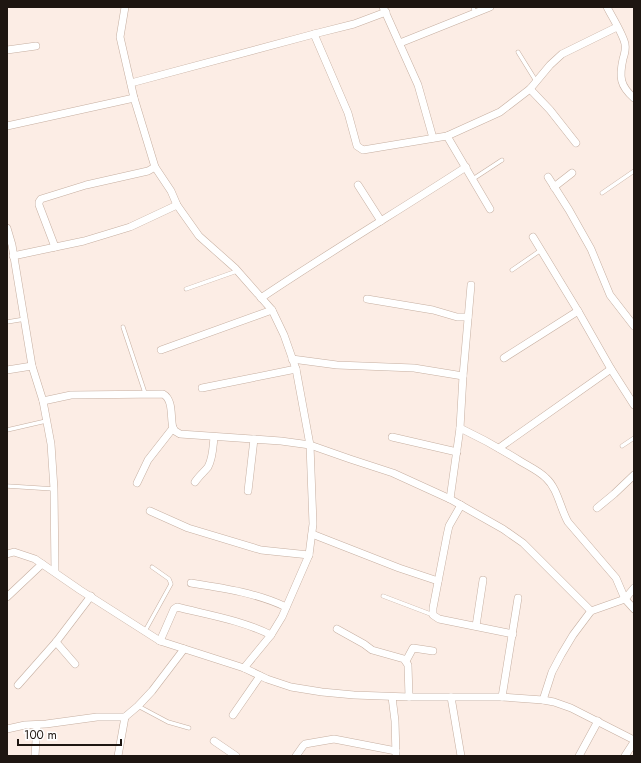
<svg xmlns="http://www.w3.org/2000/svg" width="641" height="763" viewBox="0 0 641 763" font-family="Jost,sans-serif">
	<rect width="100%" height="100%" fill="#fcede5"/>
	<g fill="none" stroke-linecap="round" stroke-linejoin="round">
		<defs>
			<g id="lane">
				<polyline points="473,7 475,13"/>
				<polyline points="518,52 536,81"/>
				<polyline points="473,179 502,160"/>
				<polyline points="602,193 634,171"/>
				<polyline points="512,270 541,250"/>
				<polyline points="186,289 237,271"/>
				<polyline points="7,322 25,319"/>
				<polyline points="123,327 145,393"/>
				<polyline points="7,430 46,421"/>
				<polyline points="622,446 634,438"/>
				<polyline points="7,486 54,489"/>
				<polyline points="383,596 433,615"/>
				<polyline points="145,631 171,584 169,579 152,567"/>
				<polyline points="138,706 168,722 189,728"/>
			</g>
			<g id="street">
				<polyline points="125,7 120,37 134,98 155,167 171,191 177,205 199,236 235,268 272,310 284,335 296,369 310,445 313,524 309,555 282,617 271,635 244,668"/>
				<polyline points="383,7 418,85 433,138"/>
				<path d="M607,7C612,17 623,34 625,44C626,49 625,53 623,59C619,77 620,86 634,98"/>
				<polyline points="314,34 348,113 357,146 363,150 447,136 500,112 530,89 550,65 562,54 617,27"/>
				<polyline points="400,43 490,7"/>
				<polyline points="7,50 36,46"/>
				<polyline points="131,83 314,34 354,24 386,12"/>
				<polyline points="530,89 550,110 576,143"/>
				<polyline points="7,126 134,98"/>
				<polyline points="447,136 490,209"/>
				<polyline points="548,177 569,210 591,249 610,295 634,326"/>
				<polyline points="358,185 381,221"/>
				<polyline points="554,187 572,173"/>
				<polyline points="7,228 12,245 32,366 43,401 51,444 54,489 55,572"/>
				<polyline points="533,237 578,311 611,369 634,405"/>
				<polyline points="55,247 39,205 39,202 41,199 86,185 148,171 155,167"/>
				<polyline points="13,256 84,241 130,227 177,205"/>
				<path d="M261,298C328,253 398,211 466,167"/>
				<polyline points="367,299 433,310 457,317 468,317"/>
				<polyline points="161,350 272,310"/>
				<polyline points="504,358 578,311"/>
				<polyline points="292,359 337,365 414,368 463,376"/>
				<polyline points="7,370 32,366"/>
				<polyline points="202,388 296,369"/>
				<path d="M43,401L71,395L163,394C174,400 170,418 173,428L175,431L180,434L281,441L310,445L350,459L393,473L450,499L503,529L523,543L591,611"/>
				<path d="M460,428C481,438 501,449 520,461C528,466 539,471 546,478C558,489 560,508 568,522L616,578L625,599L634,609"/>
				<polyline points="392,437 457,452"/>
				<polyline points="499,448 611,369"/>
				<path d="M195,482C199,476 204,472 208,467C213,458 213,446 214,437"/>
				<polyline points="137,483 148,460 173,428"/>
				<polyline points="248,491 254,439"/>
				<polyline points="450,499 460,428 463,376 471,285"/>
				<polyline points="461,505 449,526 447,535 433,608 433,615 439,619 513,634"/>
				<polyline points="597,508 614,494 634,475"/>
				<polyline points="150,511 188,528 261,550 309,555"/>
				<polyline points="312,534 399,568 438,581"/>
				<polyline points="7,554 14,552 35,559 80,590 160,641 244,668 267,679 291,687 322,692 354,695 409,697 502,697 543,700 554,702 571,708 634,740"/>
				<path d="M191,583C223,588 257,593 286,607"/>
				<polyline points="7,597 42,564"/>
				<polyline points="476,626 483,580"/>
				<polyline points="337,629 364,644 372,650 404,659 408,665 409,697"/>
				<path d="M160,641L174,609L177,607C209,615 241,620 271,635"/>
				<polyline points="406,661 413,648 433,651"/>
				<polyline points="75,664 56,642 91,596"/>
				<polyline points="18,685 56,642"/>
				<polyline points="392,697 395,721 396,756"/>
				<polyline points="451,697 461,756"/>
				<polyline points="502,697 518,598"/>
				<polyline points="543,700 552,672 561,655 573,635 591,611 625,599 634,588"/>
				<polyline points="233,715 260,676"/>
				<polyline points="7,729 25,725 46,724 97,717 125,717 138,706 152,691 184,649"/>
				<polyline points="214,741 236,756"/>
				<polyline points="35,756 37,725"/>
				<polyline points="118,756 125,717"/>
				<polyline points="296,756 303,746 305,744 334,739 396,751"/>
				<polyline points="579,756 598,721"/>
				<polyline points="625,756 634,742"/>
			</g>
		</defs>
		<use href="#lane" stroke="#c6afa1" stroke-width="4.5"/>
		<use href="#street" stroke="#c6afa1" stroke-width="8"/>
		<use href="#lane" stroke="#fff" stroke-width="3.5"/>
		<use href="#street" stroke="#fff" stroke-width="7"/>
	</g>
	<rect width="641" height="763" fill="none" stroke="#1e1611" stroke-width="16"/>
	<path d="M18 739v6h103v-6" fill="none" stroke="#1e1611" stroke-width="2"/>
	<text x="24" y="739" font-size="12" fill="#1e1611" stroke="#ffffff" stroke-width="3" paint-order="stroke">100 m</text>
</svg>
